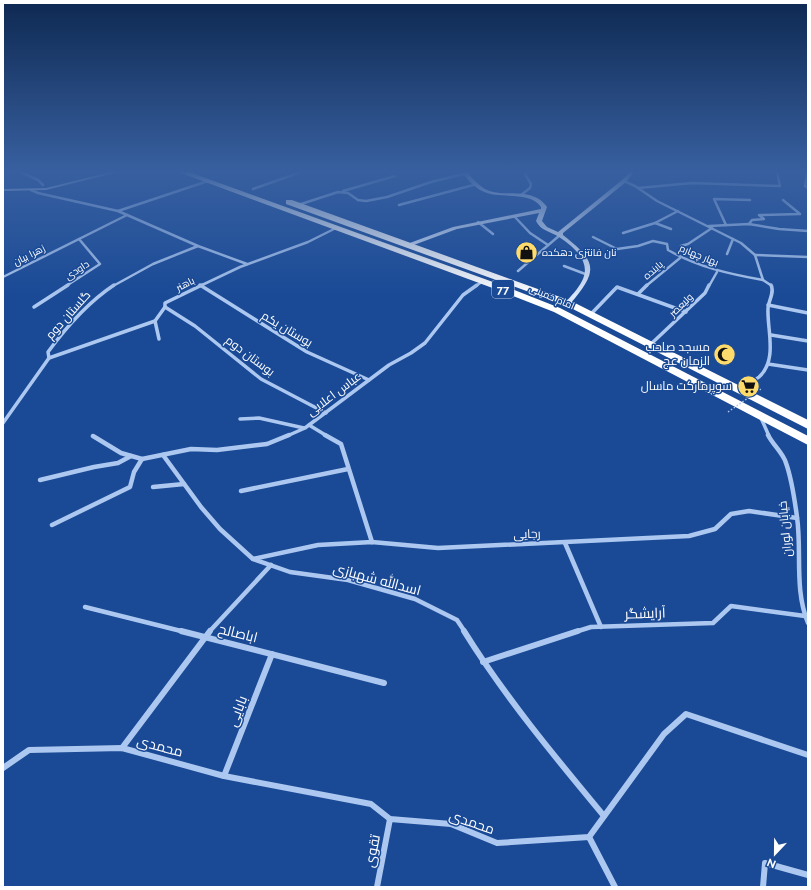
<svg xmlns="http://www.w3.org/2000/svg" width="811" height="890" viewBox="0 0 811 890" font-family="Raleway,Cairo,sans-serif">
	<rect width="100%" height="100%" fill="#1a4a96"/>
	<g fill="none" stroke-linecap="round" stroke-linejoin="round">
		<g stroke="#acc8f0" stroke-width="2.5">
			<polyline points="21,172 38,180 43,185"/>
			<polyline points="805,172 807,176 805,186 808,188"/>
			<polyline points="624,181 635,186 657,201 741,243 755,255 763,280 772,286"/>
			<polyline points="638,188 692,183 780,186 777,172"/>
			<polyline points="253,189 301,172"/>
			<polyline points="31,190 38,193 118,211 198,246 247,264"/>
			<polyline points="343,191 395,176"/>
			<polyline points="521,195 530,188 531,184 525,174 528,172"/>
			<polyline points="298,205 338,192 348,193 358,200 366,201 387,197 431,182 471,172"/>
			<polyline points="399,205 477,184"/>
			<polyline points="118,211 208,181"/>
			<polyline points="514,216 530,233 548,245"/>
			<polyline points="478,222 493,234"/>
			<polyline points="655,223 671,229"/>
			<polyline points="749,224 752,220 764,219 759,215 800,214 783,200"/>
			<polyline points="726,225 714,199 750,200"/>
			<polyline points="709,226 749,224 779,229 808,231"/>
			<polyline points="623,233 655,223 678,211"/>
			<path d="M593,237L617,249L638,246L653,241L667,244L668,250C698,267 729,274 763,280"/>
			<polyline points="681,246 688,244 712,228"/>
			<polyline points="727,254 733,239"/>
			<polyline points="755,255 808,257"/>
			<polyline points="564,266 588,275"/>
			<polyline points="518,271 560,235"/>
			<polyline points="3,277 127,215"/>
			<polyline points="200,285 202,286"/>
			<polyline points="66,286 100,264 79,239"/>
			<polyline points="113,286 153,264 198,246"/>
			<polyline points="200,286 240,267 308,242 336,228"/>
			<polyline points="476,286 483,281"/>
			<polyline points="646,286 680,258"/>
			<polyline points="709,286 717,272"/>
		</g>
		<g stroke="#acc8f0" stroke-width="3.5">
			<polyline points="200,285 307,352 369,380"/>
			<polyline points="638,294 647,285"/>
			<polyline points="768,305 808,313"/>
			<polyline points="34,307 68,285"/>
			<polyline points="165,307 195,326 261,379 326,413"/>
			<polyline points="591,314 617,287 686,312"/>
			<polyline points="155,321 159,339"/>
			<polyline points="771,335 808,341"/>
			<polyline points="651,344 705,293 709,285"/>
			<polyline points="49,358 155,321 165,307 165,303 202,285"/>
			<polyline points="768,364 808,370"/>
			<path d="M737,388C744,385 753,382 759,377C778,360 767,330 768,309C768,301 775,293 771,285"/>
			<polyline points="761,418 769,436"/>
			<polyline points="240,419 259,418 304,428"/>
			<path d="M3,423L49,358L48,352C67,326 87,303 114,285"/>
			<polyline points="309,425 327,436"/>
			<polyline points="287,436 305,428 389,365 411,353 425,343 463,295 477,285"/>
		</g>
		<g stroke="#acc8f0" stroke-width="4.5">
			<polyline points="325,435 341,444 372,542"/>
			<path d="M768,435C773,445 783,453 786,463C791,477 795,502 797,517C802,552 794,589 808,623"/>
			<polyline points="93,436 121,453 142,459 191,449 217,450 267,444 289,435"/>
			<polyline points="163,455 201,507 220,529 253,559 290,572 348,580 415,599 457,620 465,632"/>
			<polyline points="40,480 94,467 118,463 131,456"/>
			<polyline points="153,487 184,484"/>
			<polyline points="241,491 348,469"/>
			<polyline points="52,525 130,487 134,472 142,459"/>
			<polyline points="565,543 601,627"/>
			<polyline points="253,559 318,545 372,542 438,548 689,536 715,529 731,514 749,511 797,518"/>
			<polyline points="85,607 185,632"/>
			<polyline points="209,632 271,565"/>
			<polyline points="575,632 591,627 713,623 731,606 805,616"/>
		</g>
		<g stroke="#acc8f0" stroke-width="6">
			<polyline points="181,631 384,683"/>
			<path d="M464,631C505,697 555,757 604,816"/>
			<polyline points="483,662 578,631"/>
			<polyline points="122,748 210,631"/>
			<polyline points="3,768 29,750 122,748 224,776 371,804 390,819 451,824 497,843 589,837 664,734 686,714 808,755"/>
			<polyline points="224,776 272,654"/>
			<polyline points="589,837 615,887"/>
			<polyline points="377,887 390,819"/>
			<polyline points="763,887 765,863 808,875"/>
		</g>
		<g fill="#dae7fb" fill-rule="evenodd">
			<polygon points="111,172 118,172 46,190 3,191 3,189 46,188"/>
			<path d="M462,172H466C472,177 478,185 485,189C502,199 532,185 547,207L542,221L547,227L558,232L622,180L630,172H634L626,182L563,233V235C597,262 599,270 570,304L568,305L565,303C571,296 578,289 582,281C592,262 574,247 559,237C550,231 541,231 536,221L539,213L457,229L411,246H407V244L453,227L541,209V207C530,190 499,200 482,191C475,188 466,178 462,172Z"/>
		</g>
		<g fill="#fff" fill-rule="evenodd">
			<polygon points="180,172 189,172 504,286 560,308 808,436 808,445 554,312 498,290 181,173"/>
			<polygon points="286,200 292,200 571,301 808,420 808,429 565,305 286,204"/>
		</g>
		<polyline stroke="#acc8f0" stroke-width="1.5" stroke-dasharray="1.5 2" stroke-linecap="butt" points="728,412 761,389"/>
	</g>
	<linearGradient id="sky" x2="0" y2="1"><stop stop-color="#0e2952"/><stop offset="0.58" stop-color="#3860a0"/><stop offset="1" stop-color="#3860a0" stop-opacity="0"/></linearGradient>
	<rect width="811" height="296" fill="url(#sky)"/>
	<defs>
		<symbol id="shop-disc" viewBox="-11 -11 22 22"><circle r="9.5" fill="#ffdb6b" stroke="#1a4a96"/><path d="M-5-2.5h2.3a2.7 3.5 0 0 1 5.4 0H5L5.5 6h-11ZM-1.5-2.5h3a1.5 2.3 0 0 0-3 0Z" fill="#111"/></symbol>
		<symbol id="mosque-disc" viewBox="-11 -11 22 22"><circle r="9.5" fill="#ffdb6b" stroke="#1a4a96"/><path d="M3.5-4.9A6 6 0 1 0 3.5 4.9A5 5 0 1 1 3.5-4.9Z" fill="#111"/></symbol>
		<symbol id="supermarket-disc" viewBox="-11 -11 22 22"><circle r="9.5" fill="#ffdb6b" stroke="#1a4a96"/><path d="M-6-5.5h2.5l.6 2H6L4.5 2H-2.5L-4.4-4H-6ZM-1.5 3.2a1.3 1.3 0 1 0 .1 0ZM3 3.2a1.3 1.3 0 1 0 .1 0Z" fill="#111"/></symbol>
	</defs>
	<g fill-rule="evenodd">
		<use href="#shop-disc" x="514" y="240" width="25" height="25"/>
		<use href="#mosque-disc" x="712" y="342" width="25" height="25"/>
		<use href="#supermarket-disc" x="736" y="374" width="25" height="25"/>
	</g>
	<g text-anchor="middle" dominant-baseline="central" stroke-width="3" stroke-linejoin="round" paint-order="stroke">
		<g font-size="10" fill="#fff" stroke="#1a4a96" text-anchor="start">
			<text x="542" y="252">نان فانتزی دهکده</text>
		</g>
		<g font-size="10" fill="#fff" stroke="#1a4a96">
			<text transform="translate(29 255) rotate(-27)">زهرا بیان</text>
			<text transform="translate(699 255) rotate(22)">بهار چهارم</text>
			<text transform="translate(77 270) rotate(-33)">داودی</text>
			<text transform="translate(653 270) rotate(-41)">پاینده</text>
			<text transform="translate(185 284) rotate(-27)">باهنر</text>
			<text transform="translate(552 297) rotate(23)">امام خمینی</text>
			<text transform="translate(681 305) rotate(-44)">ولیعصر</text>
		</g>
		<rect fill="#1a4a96" stroke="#bac9e0" stroke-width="1" x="492" y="280" width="22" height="18" rx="3"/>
		<g font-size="11" font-weight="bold" fill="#fff">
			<text x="503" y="289">77</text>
		</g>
		<g font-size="12" fill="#fff" stroke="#1a4a96">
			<text transform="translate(68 315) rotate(-48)">گلستان دوم</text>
			<text transform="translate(287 329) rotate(31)">بوستان یکم</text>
			<text transform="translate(250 356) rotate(37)">بوستان دوم</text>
			<text transform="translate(334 394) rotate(-37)">عباس اعلایی</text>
			<text transform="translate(785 529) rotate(-95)">خیابان لوران</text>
			<text transform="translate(527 534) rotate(-2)">رجایی</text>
		</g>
		<g font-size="12" fill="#fff" stroke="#1a4a96" text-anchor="end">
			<text x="710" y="347">مسجد صاحب<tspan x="710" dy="14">الزمان عج</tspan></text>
			<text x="732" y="386">سوپرمارکت ماسال</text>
		</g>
		<g font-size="14" fill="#fff" stroke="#1a4a96">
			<text transform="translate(377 579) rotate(15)">اسدالله شهبازی</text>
			<text transform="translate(645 613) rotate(-2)">آرایشگر</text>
			<text transform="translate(238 633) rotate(14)">اباصالح</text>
			<text transform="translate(237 711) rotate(-69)">بابایی</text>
			<text transform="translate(160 746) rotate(15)">محمدی</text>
			<text transform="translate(472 822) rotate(19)">محمدی</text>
			<text transform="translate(372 851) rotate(-79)">تقوی</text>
		</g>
	</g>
	<rect width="811" height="890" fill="none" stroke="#ffffff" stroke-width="8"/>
	<g transform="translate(775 854) rotate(202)" stroke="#1a4a96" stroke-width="3" paint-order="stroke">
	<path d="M0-3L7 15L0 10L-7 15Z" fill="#ffffff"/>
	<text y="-6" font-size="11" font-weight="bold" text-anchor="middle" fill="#ffffff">N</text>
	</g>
</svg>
